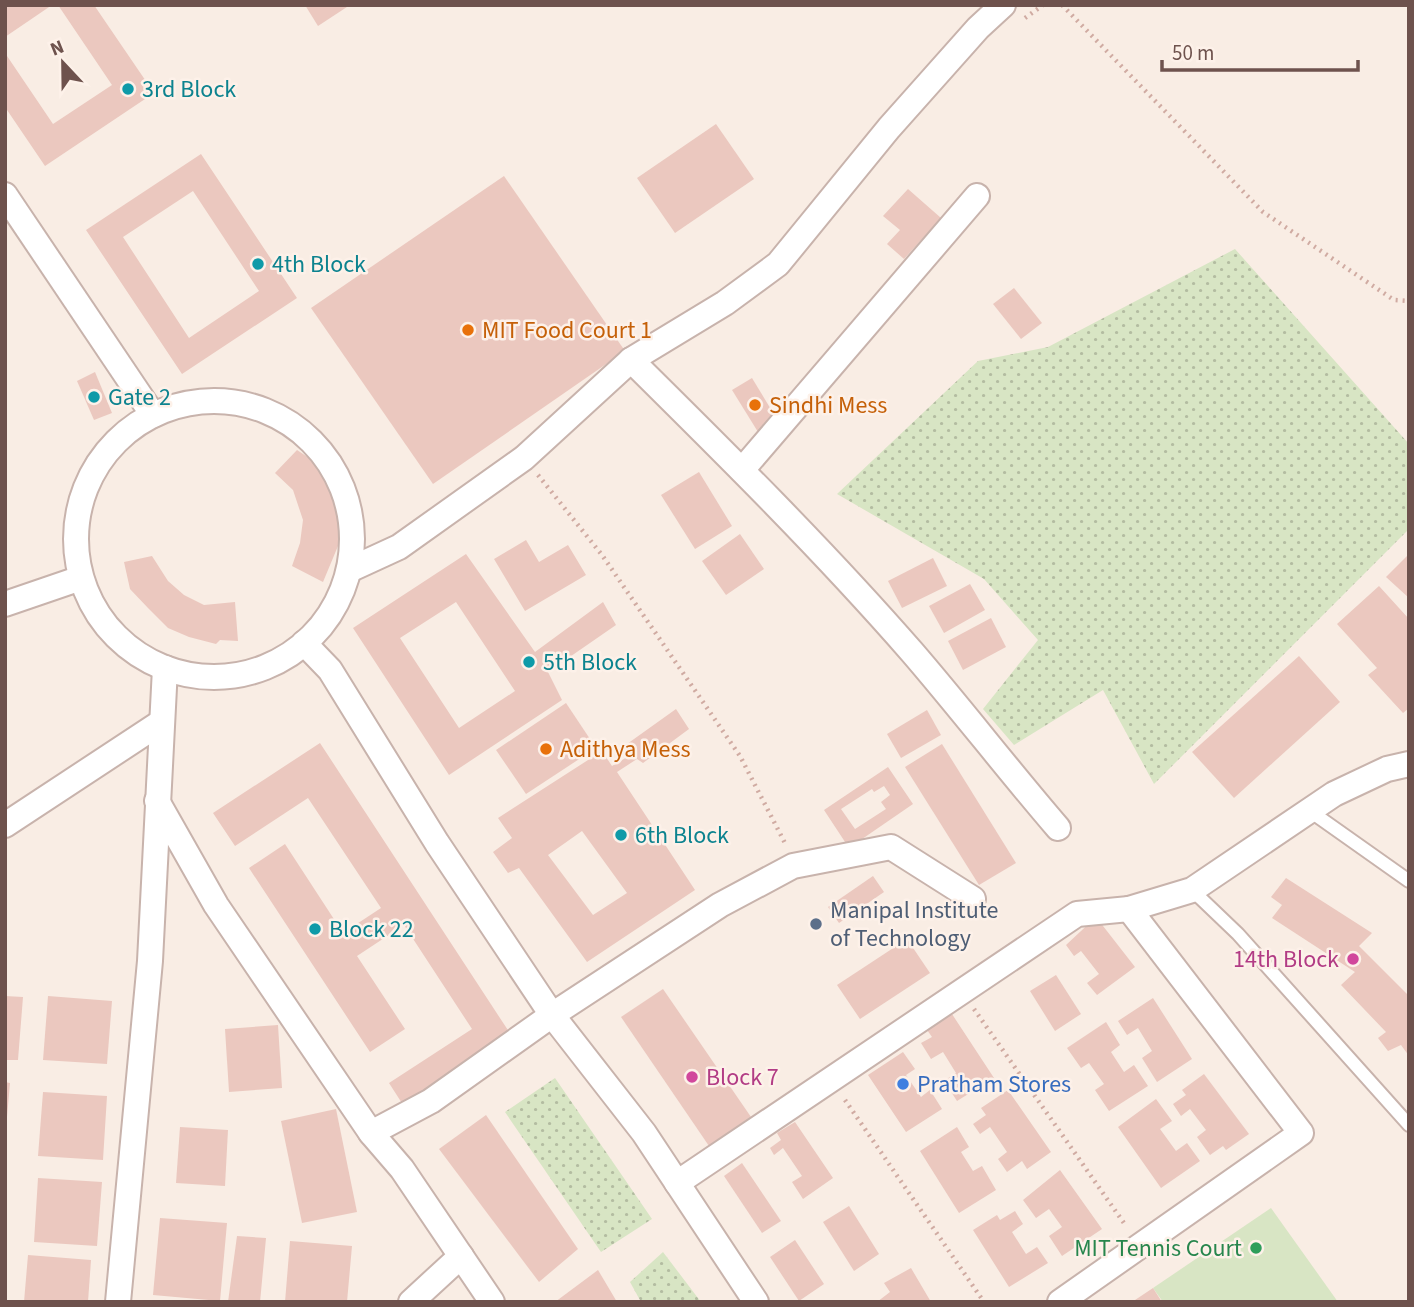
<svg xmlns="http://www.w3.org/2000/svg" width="1414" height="1307" viewBox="0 0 1414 1307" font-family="'Source Sans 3',sans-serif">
	<defs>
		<pattern id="grass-dots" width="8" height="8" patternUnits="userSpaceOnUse" patternTransform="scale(1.75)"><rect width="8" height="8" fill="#d8e5c4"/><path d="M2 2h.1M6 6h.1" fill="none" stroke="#b3bca1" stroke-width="1.8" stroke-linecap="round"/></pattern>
	</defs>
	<rect width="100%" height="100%" fill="#f9ede4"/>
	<g fill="url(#grass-dots)">
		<polygon points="1235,249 1409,444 1409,529 1154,784 1103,690 1014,745 983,709 1038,640 984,579 837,494 978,361 1048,347"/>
		<polygon points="555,1078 652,1219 601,1252 505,1112"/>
		<polygon points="663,1252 701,1302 641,1302 630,1282"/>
	</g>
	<polygon fill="#d8e5c4" points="1271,1208 1338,1302 1163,1302 1153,1288"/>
	<g fill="#ebc8bf" fill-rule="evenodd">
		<polygon points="5,5 52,5 5,37"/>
		<polygon points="58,5 94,5 154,93 45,166 5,107 5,53 53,124 112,85"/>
		<polygon points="305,5 350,5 318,26"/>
		<polygon points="716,124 754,179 675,233 637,178"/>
		<path d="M201,154L297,298L182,374L86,230ZM193,191L259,291L189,338L123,237Z"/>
		<polygon points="504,176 625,351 433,484 311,308"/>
		<polygon points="908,189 941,218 904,259 887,244 900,230 883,216"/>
		<polygon points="1014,288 1042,323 1021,339 993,304"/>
		<polygon points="95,372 112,413 94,420 77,381"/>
		<polygon points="752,378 778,421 758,432 732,390"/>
		<polygon points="297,450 309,458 331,487 339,511 338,546 323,582 292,566 300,543 303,520 293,490 275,473"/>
		<polygon points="699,472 732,526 695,549 661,495"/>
		<polygon points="740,534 764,569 726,595 702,561"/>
		<polygon points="526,540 539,562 568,545 586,575 525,611 494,559"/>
		<path d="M466,554L535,652L603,602L616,625L548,672L562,700L449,775L353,628ZM456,602L515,691L459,728L400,638Z"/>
		<polygon points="1409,554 1409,598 1386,577"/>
		<polygon points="152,556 168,581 184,595 204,605 235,602 238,641 220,640 216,644 189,637 168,628 148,608 130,589 124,562"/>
		<polygon points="933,558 947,586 902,608 888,581"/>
		<polygon points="970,584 985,610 944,633 929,606"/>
		<polygon points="1379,586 1409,619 1409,708 1403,713 1368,675 1377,668 1337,624"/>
		<polygon points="991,618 1006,647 963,670 948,641"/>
		<polygon points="1299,656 1340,702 1234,798 1192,752"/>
		<polygon points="566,703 596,748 526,794 496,750"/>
		<path d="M676,709L689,729L643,763L637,759L617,772L695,890L587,962L519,868L508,873L493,852L512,838L498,818L602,751L612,766L634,753L627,744ZM582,831L627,893L593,915L548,855Z"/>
		<polygon points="927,710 941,735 901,758 887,734"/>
		<polygon points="320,743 515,1041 407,1111 389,1083 472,1029 404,925 357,956 405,1029 370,1052 249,868 285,844 343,933 381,908 308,798 235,846 213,813"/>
		<polygon points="942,744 1016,863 979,885 905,767"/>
		<path d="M888,767L913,804L849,848L824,810ZM884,786L890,795L881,802L886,809L855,829L841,809L872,789L874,792Z"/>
		<polygon points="873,876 884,892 839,923 828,907"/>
		<polygon points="1286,878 1372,933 1359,946 1409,996 1409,1056 1401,1045 1388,1051 1378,1038 1386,1032 1341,985 1355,972 1272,918 1282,905 1271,897"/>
		<polygon points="1096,917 1135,967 1097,995 1087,983 1099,974 1081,951 1074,956 1066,945"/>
		<polygon points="907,939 930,973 860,1019 837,985"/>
		<polygon points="1056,975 1081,1014 1055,1031 1030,991"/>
		<polygon points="663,989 751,1117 709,1146 621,1017"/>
		<polygon points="5,996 23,997 18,1060 5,1060"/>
		<polygon points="48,996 112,1001 107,1064 43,1060"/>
		<polygon points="1153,998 1192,1059 1157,1082 1142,1058 1152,1051 1138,1028 1127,1035 1118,1021"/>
		<polygon points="950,1011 994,1078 957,1101 944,1081 956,1073 943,1052 931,1059 921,1043 932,1037 925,1027"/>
		<polygon points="1106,1022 1120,1045 1111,1052 1124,1072 1134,1065 1148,1086 1109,1111 1095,1090 1104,1084 1089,1063 1081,1068 1067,1048"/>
		<polygon points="278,1025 282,1088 229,1092 225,1029"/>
		<polygon points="903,1052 915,1069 906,1075 921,1097 930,1090 942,1109 906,1132 868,1075"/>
		<polygon points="1204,1074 1249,1134 1226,1150 1223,1146 1210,1155 1197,1137 1206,1130 1190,1109 1181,1116 1173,1104 1186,1095 1182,1090"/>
		<polygon points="5,1082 10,1083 7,1117 5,1117"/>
		<polygon points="1008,1090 1051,1152 1027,1169 1022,1161 1007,1172 998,1159 1007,1152 990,1127 980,1134 973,1124 986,1115 981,1108"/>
		<polygon points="43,1092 107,1096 103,1160 38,1156"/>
		<polygon points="1156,1099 1172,1121 1160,1129 1176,1151 1187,1143 1200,1161 1161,1188 1118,1127"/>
		<polygon points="336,1109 357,1212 302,1223 281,1121"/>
		<polygon points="486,1115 578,1249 539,1282 439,1149"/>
		<polygon points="795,1122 833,1178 803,1199 792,1182 802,1176 783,1148 774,1155 770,1148 781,1140 777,1133"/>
		<polygon points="180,1127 228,1130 225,1186 176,1183"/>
		<polygon points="957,1127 969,1147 961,1152 973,1171 982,1166 996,1190 959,1213 920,1151"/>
		<polygon points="742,1163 781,1221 762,1233 724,1176"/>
		<polygon points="1060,1170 1102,1229 1062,1256 1049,1236 1062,1227 1049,1209 1036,1218 1023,1200"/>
		<polygon points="38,1178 102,1182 97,1246 34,1242"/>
		<polygon points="849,1206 879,1254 854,1271 823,1222"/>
		<polygon points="1015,1211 1023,1224 1012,1232 1026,1254 1037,1247 1048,1263 1009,1287 973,1230 997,1215 1000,1220"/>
		<polygon points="160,1218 227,1223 220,1301 153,1295"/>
		<polygon points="237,1236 266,1238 260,1302 228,1302"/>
		<polygon points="795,1240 824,1284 799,1301 770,1257"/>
		<polygon points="290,1241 352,1246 347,1302 285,1302"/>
		<polygon points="28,1255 91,1260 88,1302 24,1302"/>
		<polygon points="911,1268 931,1302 877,1302 890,1292 884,1283"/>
		<polygon points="598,1270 617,1302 555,1302"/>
		<polygon points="1153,1288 1162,1302 1132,1302"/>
	</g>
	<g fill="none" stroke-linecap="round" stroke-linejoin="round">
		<defs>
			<g id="lane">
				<polyline points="1310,811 1409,881"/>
				<polyline points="1192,890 1238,934 1409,1125"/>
			</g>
			<g id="street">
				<polyline points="5,195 153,415"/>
				<path d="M631,360C727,455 823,550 912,652C962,710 1008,770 1058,828"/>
				<circle cx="214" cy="539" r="138"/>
				<polyline points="742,470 977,196"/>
				<polyline points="349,570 399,547 524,458 631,360 725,303 778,264 889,128 978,28 1003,5"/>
				<polyline points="5,604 81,578"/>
				<polyline points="157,801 216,905 371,1133 431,1101 552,1015 437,843 330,670 304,643"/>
				<polyline points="5,825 160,723"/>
				<polyline points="371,1133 402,1169 492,1302"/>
				<polyline points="677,1183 1077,914 1129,909"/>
				<polyline points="118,1302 150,961 165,668"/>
				<polyline points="411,1302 461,1256"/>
				<polyline points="756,1302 644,1133 552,1015 720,905 793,866 891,847 973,899"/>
				<polyline points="1060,1302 1301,1133 1129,909 1192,890 1334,794 1387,769 1409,764"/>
			</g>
		</defs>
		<use href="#lane" stroke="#c8b3ac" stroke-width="16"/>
		<use href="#street" stroke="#c8b3ac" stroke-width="28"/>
		<g stroke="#d0aba2" stroke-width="4.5" stroke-dasharray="2 5" stroke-linecap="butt">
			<polyline points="1062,5 1263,212 1394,300 1409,301"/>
			<polyline points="1025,18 1043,5"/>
			<polyline points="538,475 602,555 740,756 786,845"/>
			<polyline points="974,1009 1126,1226"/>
			<polyline points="845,1100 984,1302"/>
		</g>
		<use href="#lane" stroke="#fff" stroke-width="12"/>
		<use href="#street" stroke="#fff" stroke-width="24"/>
	</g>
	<g fill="#0f9aa8" stroke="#fdf1e9" stroke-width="2.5">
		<circle cx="128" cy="89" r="7"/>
		<circle cx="258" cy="264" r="7"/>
		<circle cx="94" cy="397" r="7"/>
		<circle cx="529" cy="662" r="7"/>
		<circle cx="621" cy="835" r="7"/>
		<circle cx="315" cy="929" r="7"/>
	</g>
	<g fill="#e8710a" stroke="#fdf1e9" stroke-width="2.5">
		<circle cx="468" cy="330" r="7"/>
		<circle cx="755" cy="405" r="7"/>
		<circle cx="546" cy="749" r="7"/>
	</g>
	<circle fill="#5c6f8a" stroke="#fdf1e9" stroke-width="2.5" cx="816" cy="924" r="7"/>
	<g fill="#d1479c" stroke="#fdf1e9" stroke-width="2.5">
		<circle cx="1353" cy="959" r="7"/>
		<circle cx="692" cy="1077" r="7"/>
	</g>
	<circle fill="#3f7fe0" stroke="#fdf1e9" stroke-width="2.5" cx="903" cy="1084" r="7"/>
	<circle fill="#2e9e5b" stroke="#fdf1e9" stroke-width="2.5" cx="1256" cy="1248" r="7"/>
	<g text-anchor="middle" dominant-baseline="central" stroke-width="5" stroke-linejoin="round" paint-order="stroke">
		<g font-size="24" fill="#0d838f" stroke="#fdf1e9" text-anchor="start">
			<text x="142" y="89">3rd Block</text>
			<text x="272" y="264">4th Block</text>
			<text x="108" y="397">Gate 2</text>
			<text x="543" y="662">5th Block</text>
			<text x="635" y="835">6th Block</text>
			<text x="329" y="929">Block 22</text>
		</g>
		<g font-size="24" fill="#c56008" stroke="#fdf1e9" text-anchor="start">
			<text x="482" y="330">MIT Food Court 1</text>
			<text x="769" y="405">Sindhi Mess</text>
			<text x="560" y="749">Adithya Mess</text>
		</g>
		<g font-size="24" fill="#4e5e75" stroke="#fdf1e9" text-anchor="start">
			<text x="830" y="910">Manipal Institute<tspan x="830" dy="28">of Technology</tspan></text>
		</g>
		<g font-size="24" fill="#b23c85" stroke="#fdf1e9" text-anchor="end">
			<text x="1339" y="959">14th Block</text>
			<text x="706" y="1077" text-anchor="start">Block 7</text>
		</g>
		<g font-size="24" fill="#366cbe" stroke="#fdf1e9" text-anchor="start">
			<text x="917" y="1084">Pratham Stores</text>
		</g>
		<g font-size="24" fill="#27864d" stroke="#fdf1e9" text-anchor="end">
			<text x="1242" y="1248">MIT Tennis Court</text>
		</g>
	</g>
	<rect width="1414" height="1307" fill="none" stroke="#6e524d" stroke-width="14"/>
	<g transform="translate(63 63) rotate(338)" stroke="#fdf1e9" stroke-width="5" paint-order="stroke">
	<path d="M0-5L12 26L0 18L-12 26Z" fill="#6e524d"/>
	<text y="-10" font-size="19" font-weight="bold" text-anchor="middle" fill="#6e524d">N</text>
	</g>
	<path d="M1162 60v10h196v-10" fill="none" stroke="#6e524d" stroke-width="3.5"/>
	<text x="1172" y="60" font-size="21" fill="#6e524d" stroke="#fdf1e9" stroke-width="5" paint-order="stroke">50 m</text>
</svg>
